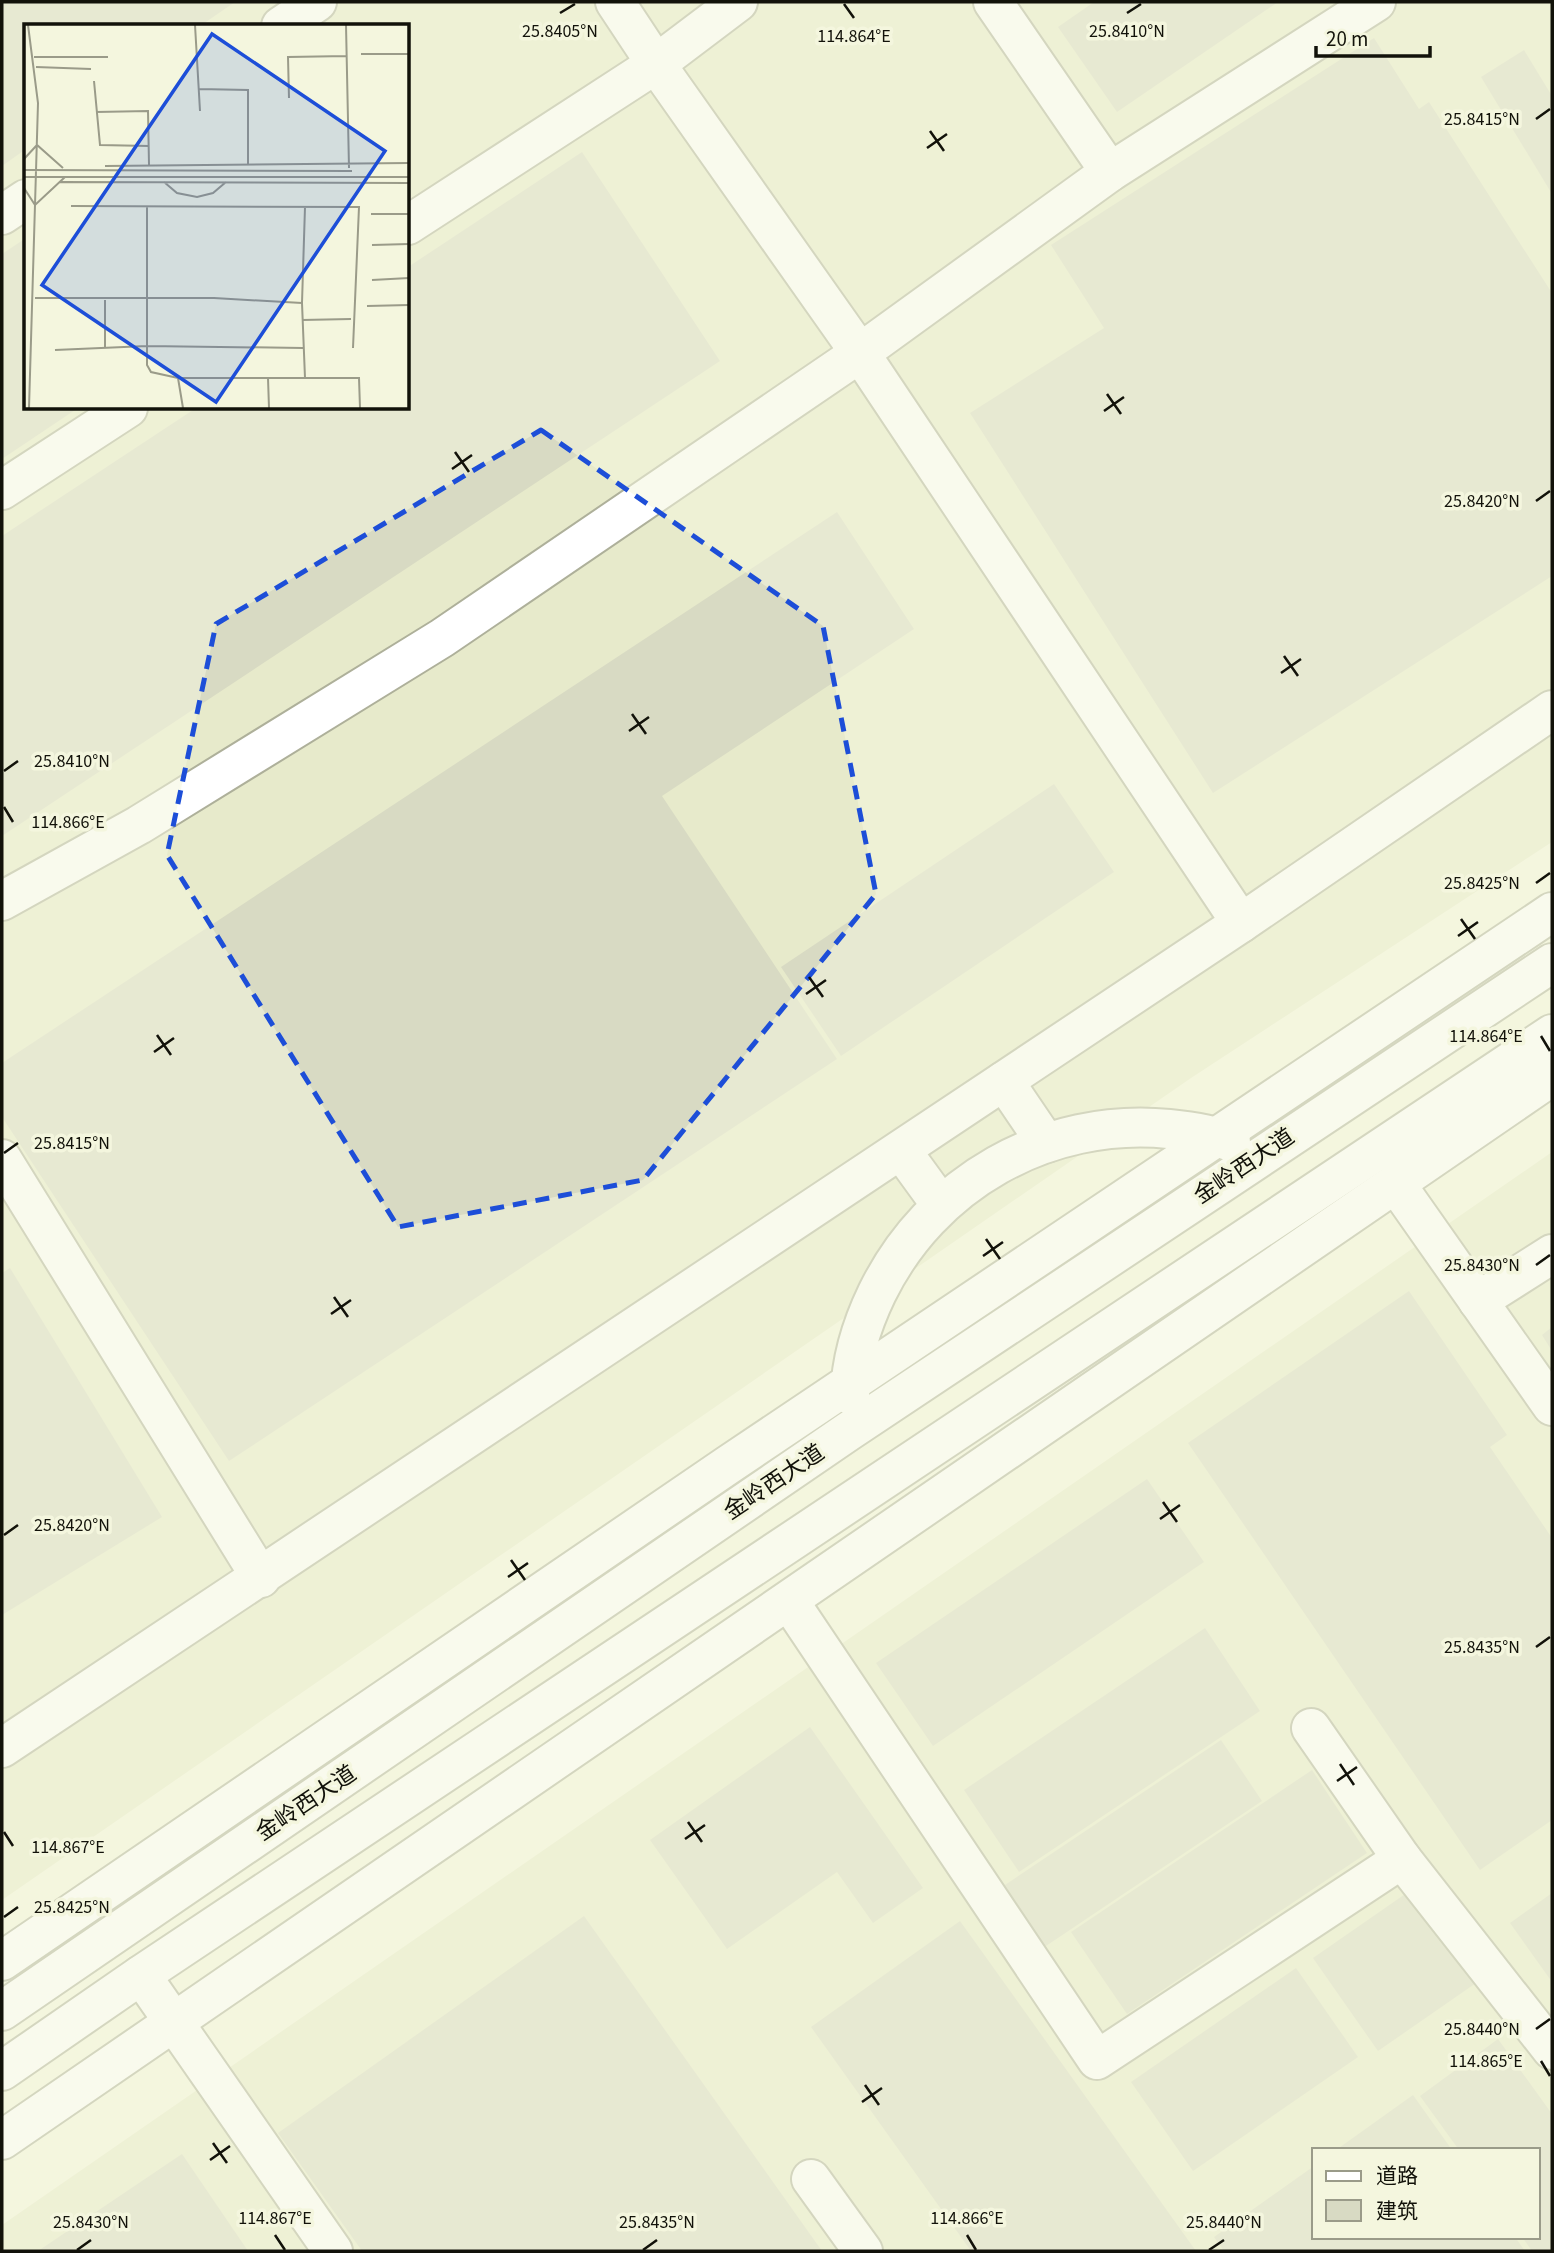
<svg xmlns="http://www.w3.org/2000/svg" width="1554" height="2253" viewBox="0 0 1554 2253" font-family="'Source Sans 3','Noto Sans SC',sans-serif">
	<rect width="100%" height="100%" fill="#f4f6de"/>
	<g fill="#e7eacb" fill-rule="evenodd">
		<path d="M2,2H1552V842L1191,1078L2,1900ZM26,26H408V408H26Z"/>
		<path d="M1552,1152V2251H2V2225ZM1314,2150H1538V2237H1314Z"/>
	</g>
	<g fill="#d8dac3">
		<polygon points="2,2 235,2 200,26 26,26 26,149 2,166"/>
		<polygon points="1094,2 1278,2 1117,112 1058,27"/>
		<polygon points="1374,38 1419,109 1429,102 1552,293 1552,576 1213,793 970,413 1104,328 1051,245"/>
		<polygon points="1524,50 1552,96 1552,194 1481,77"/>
		<polygon points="582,152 720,361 2,836 2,536 196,408 408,408 408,267"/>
		<polygon points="26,238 26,408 78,408 2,459 2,254"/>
		<polygon points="837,512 914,629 662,796 837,1059 229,1461 2,1117 2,1063"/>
		<polygon points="1054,784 1114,872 841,1056 781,967"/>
		<polygon points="10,1268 162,1517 2,1615 2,1273"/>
		<polygon points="1409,1291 1507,1435 1490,1447 1552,1538 1552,1820 1480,1870 1188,1443"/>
		<polygon points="1552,1327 1552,1351 1542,1335"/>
		<polygon points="1147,1479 1204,1562 933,1746 876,1663"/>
		<polygon points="1205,1628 1260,1711 1019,1872 964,1790"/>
		<polygon points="810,1727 923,1888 873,1923 837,1872 727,1949 650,1840"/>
		<polygon points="1221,1740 1262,1801 1043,1948 1002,1887"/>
		<polygon points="1312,1770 1367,1853 1127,2014 1071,1932"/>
		<polygon points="1411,1890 1476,1983 1378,2051 1313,1958"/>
		<polygon points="1552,1893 1552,1982 1510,1923"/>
		<polygon points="584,1916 822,2251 362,2251 278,2133"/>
		<polygon points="960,1921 1196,2251 971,2251 811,2027"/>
		<polygon points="1296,1968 1358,2057 1193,2171 1131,2082"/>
		<polygon points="1498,2039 1552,2114 1552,2251 1532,2251 1522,2237 1538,2237 1538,2150 1459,2150 1420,2096"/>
		<polygon points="1413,2095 1452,2150 1336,2150"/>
		<polygon points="182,2154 248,2251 38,2251"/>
		<polygon points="1314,2166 1314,2237 1515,2237 1525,2251 1224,2251 1214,2237"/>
	</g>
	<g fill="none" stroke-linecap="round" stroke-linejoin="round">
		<defs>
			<g id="minor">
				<polyline points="615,2 656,64 860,353 1241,923"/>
				<polyline points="993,2 1110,172"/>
				<polyline points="281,26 317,2"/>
				<polyline points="2,215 26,199"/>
				<polyline points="408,225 656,64 738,2"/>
				<polyline points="2,490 128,408"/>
				<polyline points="2,901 139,825 442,638 860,353 1110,172 1376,2"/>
				<polyline points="1004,1081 1046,1143"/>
				<polyline points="901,1150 941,1205"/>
				<polyline points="2,1159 261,1578"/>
				<polyline points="1396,1184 1552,1406"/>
				<polyline points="1478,1301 1552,1254"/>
				<path d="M850,1395C851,1361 862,1324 877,1293C931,1183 1046,1117 1169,1129C1189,1131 1212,1134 1231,1142"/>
				<polyline points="789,1601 1097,2060 1402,1859"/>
				<polyline points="1311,1728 1402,1859 1552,2050"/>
				<polyline points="2,1748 1241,923 1552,710"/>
				<polyline points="2,1961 728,1465 1552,912"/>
				<polyline points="141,1975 333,2251"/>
				<polyline points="2,2140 1552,1076"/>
				<polyline points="811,2179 863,2251"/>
			</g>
			<g id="major">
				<polyline points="2,2011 849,1431 1552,963"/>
				<polyline points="2,2071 141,1975 1552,1034"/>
			</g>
		</defs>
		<use href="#minor" stroke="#aeb09a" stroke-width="42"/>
		<use href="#major" stroke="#aeb09a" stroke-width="42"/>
		<use href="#minor" stroke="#fff" stroke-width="38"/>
		<use href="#major" stroke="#fff" stroke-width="38"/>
	</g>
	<path d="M0 0H1554V2253H0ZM541,430L823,626L876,894L643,1180L398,1227L167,855L216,624Z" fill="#f4f6de" fill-opacity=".55" fill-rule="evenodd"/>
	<path fill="none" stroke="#1d4ed8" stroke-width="5" stroke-dasharray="14 9" stroke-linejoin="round" d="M541,430L823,626L876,894L643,1180L398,1227L167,855L216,624Z"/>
	<path fill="none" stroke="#12120a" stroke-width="2.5" d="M844,4L854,18M560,13L575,4M1127,13L1141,4M1536,119L1550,109M930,131L944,151M927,148L947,134M1107,394L1121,414M1104,411L1124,397M455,452L469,472M452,469L472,455M1536,501L1550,491M1284,656L1298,676M1281,673L1301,659M632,714L646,734M629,731L649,717M4,771L18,761M4,807L13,822M1536,883L1550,873M1461,919L1475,939M1458,936L1478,922M809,977L823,997M806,994L826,980M157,1035L171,1055M1541,1036L1550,1051M154,1052L174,1038M4,1153L18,1143M986,1239L1000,1259M983,1256L1003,1242M1536,1265L1550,1255M334,1297L348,1317M331,1314L351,1300M1163,1502L1177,1522M1160,1519L1180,1505M4,1535L18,1525M511,1560L525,1580M508,1577L528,1563M1536,1647L1550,1637M1340,1764L1354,1785M1337,1781L1357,1767M688,1822L702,1842M4,1832L13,1846M685,1839L705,1825M4,1917L18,1907M1536,2029L1550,2019M1541,2061L1550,2076M865,2085L879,2105M862,2102L882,2088M213,2143L227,2163M210,2160L230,2146M275,2235L285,2250M967,2235L976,2250M77,2250L91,2240M643,2250L657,2240M1209,2250L1224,2240"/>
	<g text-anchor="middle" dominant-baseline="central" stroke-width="7" stroke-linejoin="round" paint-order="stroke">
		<g font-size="23" fill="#12120a" stroke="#f4f6de">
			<text transform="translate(1244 1166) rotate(-34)">金岭西大道</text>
			<text transform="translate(774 1482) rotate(-34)">金岭西大道</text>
			<text transform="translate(306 1803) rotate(-34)">金岭西大道</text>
		</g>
	</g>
	<g transform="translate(24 24)">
		<rect width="385" height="385" fill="#f4f6de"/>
		<path fill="none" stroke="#9a9b89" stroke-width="2" d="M4,1L14,79L5,384M171,1L176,87M322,1L325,144M337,30H385M10,33H84M12,43L67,45M70,57L76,121L125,122M175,65L224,66V140M265,74L264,33L323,32M72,88L124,87L125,141M0,135L13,121L39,144M81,142L385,139M0,146L328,147M0,153H385M35,158L385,159M140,158L153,169L173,173L189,169L202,158M0,164L11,181L41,153M47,182L335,183L329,324M123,182V341L127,348L154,354H335L336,384M347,190H385M348,221L385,220M348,256L385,254M11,274H190L278,279M81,276V324M343,282L385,281M278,296L327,295M31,326L123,322L279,324M154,354L159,384M244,354L245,384M281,354L278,279L281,183"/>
		<path fill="#1d4ed8" fill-opacity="0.15" stroke="#1d4ed8" stroke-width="3.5" d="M188,10L361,127L192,378L18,261Z"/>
		<rect width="385" height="385" fill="none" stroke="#12120a" stroke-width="3.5"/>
	</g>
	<g font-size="18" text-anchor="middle" fill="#12120a" stroke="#f4f6de" stroke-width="7" stroke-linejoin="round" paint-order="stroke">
		<text x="560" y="37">25.8405°N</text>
		<text x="1127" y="37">25.8410°N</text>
		<text x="854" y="42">114.864°E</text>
		<text x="1482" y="125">25.8415°N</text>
		<text x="1482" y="507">25.8420°N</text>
		<text x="72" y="767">25.8410°N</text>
		<text x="68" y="828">114.866°E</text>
		<text x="1482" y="889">25.8425°N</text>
		<text x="1486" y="1042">114.864°E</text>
		<text x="72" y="1149">25.8415°N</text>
		<text x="1482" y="1271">25.8430°N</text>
		<text x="72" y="1531">25.8420°N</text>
		<text x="1482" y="1653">25.8435°N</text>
		<text x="68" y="1853">114.867°E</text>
		<text x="72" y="1913">25.8425°N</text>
		<text x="1482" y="2035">25.8440°N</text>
		<text x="1486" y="2067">114.865°E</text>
		<text x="275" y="2224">114.867°E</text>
		<text x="967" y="2224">114.866°E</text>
		<text x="91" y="2228">25.8430°N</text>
		<text x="657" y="2228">25.8435°N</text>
		<text x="1224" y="2228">25.8440°N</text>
	</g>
	<rect width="1554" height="2253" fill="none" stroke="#12120a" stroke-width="7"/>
	<rect x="1312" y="2148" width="228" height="91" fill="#f4f6de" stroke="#9a9b89" stroke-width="2"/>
	<rect x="1326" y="2171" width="35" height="10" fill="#ffffff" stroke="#9a9b89" stroke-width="2"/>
	<text x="1376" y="2183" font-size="21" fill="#12120a">道路</text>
	<rect x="1326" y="2200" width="35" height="21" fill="#d8dac3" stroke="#9a9b89" stroke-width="2"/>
	<text x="1376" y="2218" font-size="21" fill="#12120a">建筑</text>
	<path d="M1316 46v10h114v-10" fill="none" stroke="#12120a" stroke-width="3.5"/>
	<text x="1326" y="46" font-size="21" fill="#12120a" stroke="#f4f6de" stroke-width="5" paint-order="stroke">20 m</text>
</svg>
